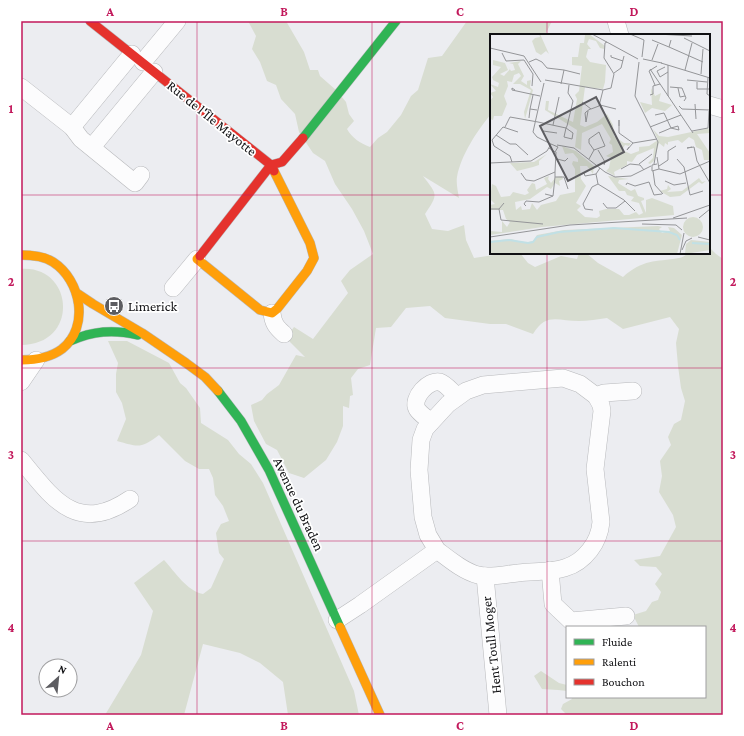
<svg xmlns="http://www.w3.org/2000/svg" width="744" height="736" viewBox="0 0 744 736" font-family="'Crimson Pro',serif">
	<rect width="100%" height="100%" fill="#ecedf1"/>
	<g fill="#d8ddd1">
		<path d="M248,21H286L304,52L310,70H318L320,76L336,90L346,102L349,114L354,121L347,129C352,138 360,143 370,147L378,138L387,132L401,115L411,96L418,90L428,58L442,56L467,21H552L545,35H491V114C477,131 461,155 457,177C456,183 458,192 459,198L423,176C437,195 439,193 425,214L432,229L448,231L464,225L466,240L474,258L507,253H520L528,263L535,267L561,256L577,259L579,253H586L598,263L623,277C643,259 655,262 679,258C683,258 686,254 690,253C696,252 703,253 709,253V247L716,254L723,259V715H567L561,709L563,704L572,699L571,697H705V627H639L633,615L646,611L652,602L658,600L661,592L655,584L662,574L656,567L640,566L634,560L660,556L676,527L673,515L659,492L662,476L660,461L671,445L668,437L674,424L681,420L685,401L681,388L678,366L676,343L679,329L670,317L623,329L607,318C598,319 588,321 579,321C558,321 546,312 533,334L506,324H490L445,318L430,306L406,308L391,327L376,328L370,365L358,369L351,378L353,395L350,396L349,408L343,406V426L337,442L326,460L304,478L289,473L277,450L266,444L254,421L251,405L262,400L267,394L279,385L296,355L305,357L286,338L294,327L313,339L348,293L341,281L350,270L373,254L364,231L352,209L335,184L325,161L313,153L299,132L295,114L281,99L276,85L267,81L260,62L252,49L256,36Z"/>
		<path d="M21,269C74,265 80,345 21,345Z"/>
		<path d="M108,341H127L169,363L180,383L186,388L200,408L201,423L228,440L239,454L251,464L263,483L354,691L359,715H288L283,682L260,663L240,653L203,644L184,715H105L141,655L153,611L134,583L164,560C175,572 187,591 203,594L211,588L224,559L219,553L216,533L221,524L229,521L223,506L215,495L213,478L209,469H199L185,461L159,435C140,449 139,447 117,441L126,419L122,403L116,392V374L118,363Z"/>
		<polygon points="541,671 559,683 567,685 567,691 558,690 542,689 534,676"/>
	</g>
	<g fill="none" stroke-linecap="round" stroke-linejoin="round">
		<defs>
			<g id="street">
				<polyline points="616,21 620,35"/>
				<polyline points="143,62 177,21"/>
				<polyline points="21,87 72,127 81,139 135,183 141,175"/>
				<polyline points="709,105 723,109"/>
				<polyline points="72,127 132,54"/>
				<polyline points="92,147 154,72"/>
				<polyline points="173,288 197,259"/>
				<path d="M272,313C273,323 276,327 284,334"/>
				<polyline points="21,382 36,360"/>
				<polyline points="596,396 604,393 633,391"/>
				<path d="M431,422C427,418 420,414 417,409C411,398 429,379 440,382C446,384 452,392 457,396"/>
				<path d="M21,460C53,499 77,535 130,499"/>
				<polyline points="550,570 553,604 571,621 626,616"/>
				<polyline points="485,576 498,715"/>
				<path d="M337,620L360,605L437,550C449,559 463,571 478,575C490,578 506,574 518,573C546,570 571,575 590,550C597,541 600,533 601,522L595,469L602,411L601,405L596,396L580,384L563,378L483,385L466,391L448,404L425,429L421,440L419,470L423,517L428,535L437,550"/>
			</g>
			<g id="fast">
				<polyline points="303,138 396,21"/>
				<path d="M70,341C93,331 113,329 138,335"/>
				<polyline points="218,391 241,421 269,470 340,627"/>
			</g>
			<g id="slow">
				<path d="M21,255C32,255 44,256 53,262C81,280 90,327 62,349C50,358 35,360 21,360"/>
				<polyline points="200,256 197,259 260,310 272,313 277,309 307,271 314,258 310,243 274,171"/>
				<polyline points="78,294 93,304 142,333 186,363 205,377 218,391"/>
				<polyline points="340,627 380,715"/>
			</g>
			<g id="jam">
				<polyline points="90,21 271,165 274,171"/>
				<polyline points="200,256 271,165 282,162 303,138"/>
			</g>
		</defs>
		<use href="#street" stroke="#b8b9bc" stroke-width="18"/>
		<use href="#fast" stroke="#b8b9bc" stroke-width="10"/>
		<use href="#slow" stroke="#b8b9bc" stroke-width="10"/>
		<use href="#jam" stroke="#b8b9bc" stroke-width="10"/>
		<use href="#street" stroke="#fcfcfd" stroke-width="17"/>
		<use href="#fast" stroke="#30b455" stroke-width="9"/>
		<use href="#slow" stroke="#ff9f0a" stroke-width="9"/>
		<use href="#jam" stroke="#e5322d" stroke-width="9"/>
	</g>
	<path fill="none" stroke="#c2185b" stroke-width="1" stroke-opacity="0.55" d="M197,21V715M372,21V715M547,21V35M21,195H491M709,195H723M547,253V715M21,368H723M21,541H723"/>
	<defs>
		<symbol id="bus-disc" viewBox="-11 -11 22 22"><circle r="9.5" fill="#5d5d61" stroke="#fff"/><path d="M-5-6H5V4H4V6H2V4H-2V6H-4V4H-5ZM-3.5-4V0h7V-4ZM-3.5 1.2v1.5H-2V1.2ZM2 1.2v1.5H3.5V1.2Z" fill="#fff"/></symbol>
	</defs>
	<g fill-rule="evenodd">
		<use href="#bus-disc" x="103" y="295" width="22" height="22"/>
	</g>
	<g text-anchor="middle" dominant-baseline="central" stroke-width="3.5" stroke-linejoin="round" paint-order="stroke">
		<g font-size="14" fill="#101013" stroke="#fff">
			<text transform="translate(212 118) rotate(39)">Rue de l'Île Mayotte</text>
			<text transform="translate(299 504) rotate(65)">Avenue du Braden</text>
			<text transform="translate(491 645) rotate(-96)">Hent Toull Moger</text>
		</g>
		<g font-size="14" fill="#101013" stroke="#fff" text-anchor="start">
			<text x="128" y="306">Limerick</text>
		</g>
	</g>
	<g transform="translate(490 34)">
		<rect width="220" height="220" fill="#ecedf1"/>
		<path d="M49,0H50L59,20L56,17L51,21L46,18L42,7L45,4L50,3ZM99,0L115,12L114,15L110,14L106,7L99,5L97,10L101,15H98L96,23L100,28L116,31L115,48L113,55L95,53L90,91L95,93L107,88L117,80L123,91L124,102L134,109H141L139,112L135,111L132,116L141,120L149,117V113L159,112L168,106L163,95L169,102L178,103L220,94V99L207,100L220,119L219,126H214L212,116L206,113L204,106L199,103L192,109L188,106L178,108V111L175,109L174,113L169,109L164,127L160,130L158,129L163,124L164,114L147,121L142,128L137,127V131L124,138L125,142L116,137L119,134L121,124L116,122L123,118L122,111L119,109L121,105L112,90L92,99L91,116L85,113L87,96L55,76L56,67H59L58,76L83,88L87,65L85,61L89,57L92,32L82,31V23H88L90,9H94L95,1ZM3,26L15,29L18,36L10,40L14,42L20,35L17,30L21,37L25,36L23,30L19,29L31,27L28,30L34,42L31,47L37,51V47L41,46L40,53L43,56L35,85L34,78L41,56L30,50H23L31,42L29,39L24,41L22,48L17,47L18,52L14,62L17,70L12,82H4L3,86L0,85V67L3,63L0,59L6,57L0,50L8,53L9,49L3,46L2,43L11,33L3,31ZM161,54L165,62L171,59L169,67L182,71L175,77L162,74L155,79L150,68L162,71ZM72,112L86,117L104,132L103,140L97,132H90L91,145L96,152L86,169L91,172L87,176L95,183L107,184L110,182L109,177L116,175H129L134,181H139L146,178L149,181L153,179L149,169L141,167L144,163L137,161L135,157H129L118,142L139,145L129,146L128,149L141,157L145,155L148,162L154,164V166L151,167L156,179V166L162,164L183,172L184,181L52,193L0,201V197L12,198V187L17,193L20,188L16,185L13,176H0V171L5,170L0,165L2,150L6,152L11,163L20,162L23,158L35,161L39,159L37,156L42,149L45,150L46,156L57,150L54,144L59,142L58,145L61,149L66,143L72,142L73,145L69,147L70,152L65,149L61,155L57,153L40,165L25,168L26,176L31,172L32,176L40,175L42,169L47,176L51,171L66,167L70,161L85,158V135L82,130L83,127L88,128V125L83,119L75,120ZM57,120L49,127V131L43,133L27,137L20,129L44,128ZM209,144L212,148L216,147L212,150L209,148L190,162L180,163L170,157L177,155L178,151L181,155L177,158L192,157ZM193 193a10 10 0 1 1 20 0a10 10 0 1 1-20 0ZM168,192L172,193L169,195L172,199L180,197L178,193L184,194L192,201L187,220H0V207L21,205L35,209L43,207L47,201L74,196ZM201,206L220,208V216L195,220L196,210Z" fill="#d8ddd1"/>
		<path fill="none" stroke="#c1e0e5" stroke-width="2" d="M0,208L19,206L38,209L43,208L47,203L69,198L124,194L179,198L187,201L190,206M202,209L220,210"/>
		<path fill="none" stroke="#949598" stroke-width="1" d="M102,0L148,25M140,0L154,6L152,23M167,0L202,2M194,4L220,17M162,6L179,13M181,6L179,13L213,28M0,14L34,22L51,48M12,19L16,27L34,26L43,40L42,52M121,21V23L133,27M153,25L172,29M162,26L168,10M39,28L46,25L52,28L57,34L74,36M149,28L145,62L168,108L164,130M171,29L220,44M178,31V62M175,33L167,37L170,43L178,38M160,35L203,99M195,36L202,9M124,39L131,34L134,22M211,40L213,15M218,43L217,60L220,62M55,46L113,56L121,54L124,40L114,24L115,9L117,8M197,46L217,48M207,48V55H220M54,49L43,98L47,103L61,110M71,50L74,36L90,40M165,51L159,37L167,32M180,53L192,54L196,64L194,67M188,54L190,63L195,62M25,56L22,54V56L50,62M160,61L163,60V52L170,50M92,68L101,75L109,72L113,56M205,70L206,85M110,71L126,75M189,72L192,75L220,76M40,75L43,61M98,77L96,88L95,79L96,78L100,75H101M165,81L174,79L181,94L189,96L188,92L181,94L174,97L169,99M39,84L40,75L47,76M63,91L69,63M129,92V86V99L143,109L167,105M15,93L20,83L48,88L76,94L83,99L82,105L74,103L76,94L77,92L83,67L78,59L79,51M160,93L191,81M53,97L67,99M202,97L218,94L219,77M6,101L20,110H26L38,121M67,111L84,114L115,138L125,143L141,142L161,132M139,113L137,116L143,109M202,113L197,114L204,113L207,127L220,149M108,116L115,128L114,131M67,125L75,127L78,124M99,125L104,116L115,112L109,98L99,105V109L104,116M187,125L194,133L200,161L213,157M22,128L20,122L4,112L2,106L13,93L28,98M0,129L41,127L57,117L61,110L68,113L65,118L59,114M149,130L162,120M167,130L162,131V137L169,135L167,123M169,132L178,126V117L186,112M110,134L106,140L108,150L134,166L145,177M131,135L140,130L150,131L154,136M169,135L190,140L220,127M163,137L165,151L173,160M65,138V143H74L78,155M31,139L36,146L44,147L65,138L66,118M94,139L95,142L106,140M175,147L184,151L196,149M136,151L137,149L145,152L159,148L164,161L172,160M55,160L63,162L65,143M113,169L117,174H126L135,167M36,172L34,170L36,167L49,168L63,162M0,175H9L14,169M9,175L11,186L53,190M103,176L95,175L93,170L102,153L108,150M183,184L220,171M209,184L220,175M152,190L186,191L192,196M0,203L80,191L197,184M208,203L220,206M192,216L196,207L202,204M190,220L194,199"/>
		<path fill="#5d5d61" fill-opacity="0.15" stroke="#5d5d61" stroke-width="2" d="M106,63L134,118L78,147L50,92Z"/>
		<rect width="220" height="220" fill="none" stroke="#101013" stroke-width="2"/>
	</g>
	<rect width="744" height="736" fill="none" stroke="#ffffff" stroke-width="44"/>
	<rect x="566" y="626" width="140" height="72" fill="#ffffff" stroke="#9f9fa1"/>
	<rect x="574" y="639" width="20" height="6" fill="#30b455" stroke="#9f9fa1"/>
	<text x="602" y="646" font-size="12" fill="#101013">Fluide</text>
	<rect x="574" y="659" width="20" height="6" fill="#ff9f0a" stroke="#9f9fa1"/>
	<text x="602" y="666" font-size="12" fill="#101013">Ralenti</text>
	<rect x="574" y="679" width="20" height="6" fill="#e5322d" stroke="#9f9fa1"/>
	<text x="602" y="686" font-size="12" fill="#101013">Bouchon</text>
	<g transform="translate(58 678) rotate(27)"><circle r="19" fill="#ffffff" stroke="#9f9fa1"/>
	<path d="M0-3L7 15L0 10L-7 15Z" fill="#5d5d61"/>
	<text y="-6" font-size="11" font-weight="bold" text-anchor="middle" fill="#101013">N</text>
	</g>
	<rect x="22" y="22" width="700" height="692" fill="none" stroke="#c2185b" stroke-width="1.5"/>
	<g font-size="13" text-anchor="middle" font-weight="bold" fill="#c2185b">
		<text x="110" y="16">A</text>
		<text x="284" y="16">B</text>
		<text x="460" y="16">C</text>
		<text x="634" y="16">D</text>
		<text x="11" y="113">1</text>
		<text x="733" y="113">1</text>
		<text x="11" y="286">2</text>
		<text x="733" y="286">2</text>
		<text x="11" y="459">3</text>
		<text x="733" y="459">3</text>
		<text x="11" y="632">4</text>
		<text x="733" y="632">4</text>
		<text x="110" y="730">A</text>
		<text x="284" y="730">B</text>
		<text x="460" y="730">C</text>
		<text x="634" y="730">D</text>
	</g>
</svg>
